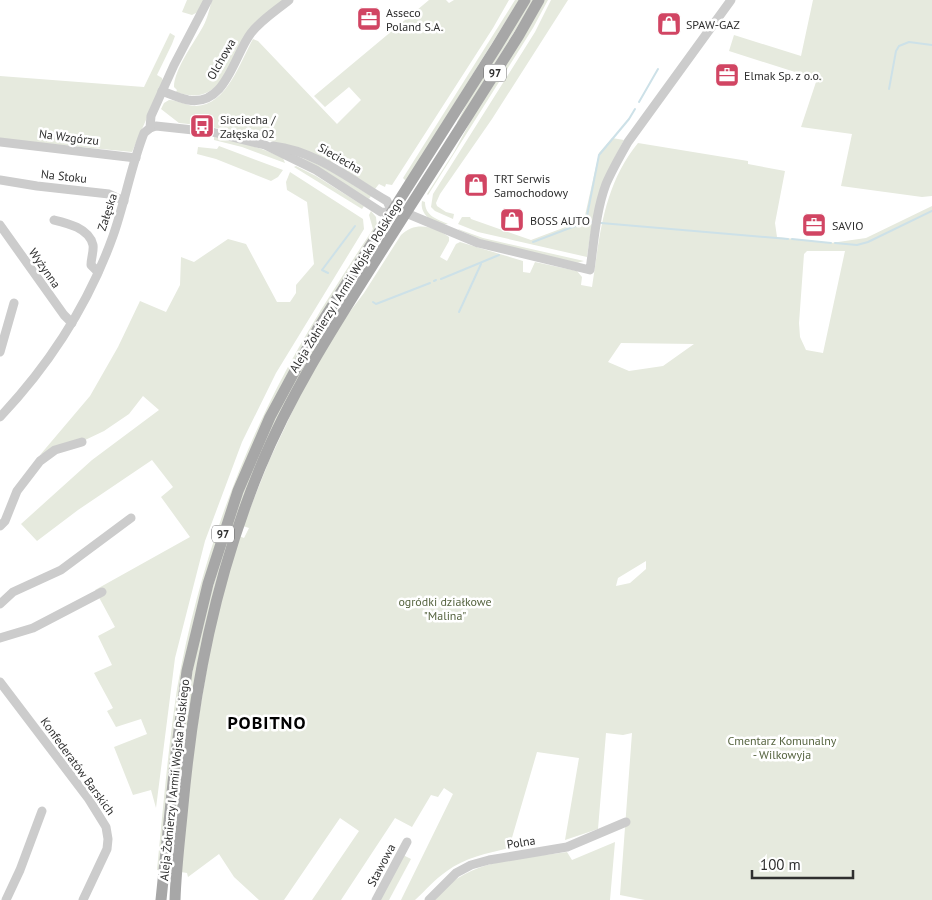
<svg xmlns="http://www.w3.org/2000/svg" width="932" height="900" viewBox="0 0 932 900" font-family="'PT Sans',sans-serif">
	<rect width="100%" height="100%" fill="#fff"/>
	<g fill="#e6eade" fill-rule="evenodd">
		<polygon points="187,0 204,0 198,12 192,15 182,12"/>
		<path d="M212,0H284L254,25L220,83C206,97 194,98 176,92L177,90L174,87C174,70 193,44 201,30C207,21 209,10 212,0Z"/>
		<path d="M429,0H446L449,3L454,0H509L493,28L392,185L386,184L385,187L379,184L375,189L343,169L342,165L337,161L329,162L305,150L239,133L207,126L179,123L161,109L164,103L169,100C178,100 186,106 196,106C227,105 240,62 253,39L258,41L337,124L361,100L349,87L325,107L314,96Z"/>
		<polygon points="515,0 519,0 406,181 403,178"/>
		<polygon points="529,0 534,0 458,123 457,122 471,96"/>
		<polygon points="543,0 548,0 533,28 428,195 427,194 454,152 475,113"/>
		<polygon points="551,0 568,0 492,119 440,194 436,203 437,206 446,212 454,214 453,219 435,211 431,207 433,194 535,32"/>
		<polygon points="813,0 932,0 932,196 922,197 841,186 852,134 801,127 817,79 729,51 734,35 801,56"/>
		<polygon points="170,33 175,36 172,44 157,75 162,78 163,81 132,152 0,139 0,76 144,87"/>
		<path d="M214,137C238,141 262,148 283,158L285,163L242,147L214,140Z"/>
		<path d="M612,138L624,140C602,179 593,213 587,257L478,232L458,224L462,217H470L471,219L531,240L584,220L599,153Z"/>
		<path d="M638,143L748,161V164L785,171L775,223L777,237L831,243L866,238L932,206V900H645L620,895L632,733L623,735L606,733L598,829L565,840L579,758L537,752L509,848C488,853 464,858 447,871C435,879 426,890 415,900H401L453,794L444,788L438,797L431,795L412,827L395,818L341,900H312L359,831L340,818L284,900H259L234,877L219,854L188,877L187,873L181,872L192,758L213,631L239,536L244,538L249,528L243,526L269,461L311,372L333,334L364,293L401,235C415,221 434,226 449,237V241L440,257L447,261L456,244L460,242L523,261V272L530,273L535,262L577,271L582,277L581,285L592,287C600,235 603,186 638,143ZM807,251H845L823,353L806,350L800,337L799,323L804,254ZM621,343L694,344L663,366L629,371L608,362ZM646,561V569L630,583L616,586L618,578Z"/>
		<polygon points="219,146 283,170 278,177 271,181 216,159 197,154 198,147 217,149"/>
		<path d="M299,157C325,165 348,182 371,196L369,199Z"/>
		<polygon points="296,166 316,176 364,206 362,209 294,167"/>
		<polygon points="290,172 363,219 364,229 276,373 242,442 205,541 175,658 156,808 151,790 133,795 114,747 147,734 141,719 116,727 107,711 113,708 94,673 112,665 98,636 115,627 95,590 190,537 161,497 173,487 152,460 78,510 37,541 21,524 92,460 159,410 143,396 129,414 104,431 83,441 57,448 40,455 90,396 118,347 140,301 166,312 180,285 181,257 194,262 228,239 246,244 277,302 290,302 296,293 296,285 314,264 307,202 287,190 286,182"/>
		<path d="M422,201L425,202C425,216 437,219 448,224C435,226 419,215 422,201Z"/>
		<path d="M371,211L376,217L377,227L320,317L209,565L160,870H157C163,809 168,749 177,689C194,592 224,497 267,408C297,345 335,287 373,229L369,215Z"/>
		<polygon points="458,229 483,238 584,261 577,263 489,243 459,230"/>
		<polygon points="344,297 289,397 225,553 172,871 168,871 188,695 201,625 238,505 269,429 317,338"/>
		<path d="M615,842L610,900H435C440,894 445,888 451,883C484,858 528,858 567,852L572,860Z"/>
		<polygon points="401,854 411,859 389,900 377,900"/>
	</g>
	<g fill="none" stroke-linecap="round" stroke-linejoin="round">
		<g stroke="#cde1e8" stroke-width="2">
			<polyline points="889,89 896,51 899,46 909,42 932,45"/>
			<polyline points="639,102 658,69"/>
			<polyline points="588,223 587,216 599,155 629,119 635,109"/>
			<polyline points="601,223 788,239"/>
			<polyline points="792,239 831,243"/>
			<polyline points="533,242 583,223 592,222"/>
			<polyline points="835,243 857,245 868,242 932,211"/>
			<polyline points="328,273 322,270 355,226"/>
			<polyline points="441,279 499,255"/>
			<polyline points="434,281 436,280"/>
			<polyline points="373,302 376,304 430,283"/>
			<polyline points="459,312 481,264"/>
		</g>
		<g stroke="#ccc" stroke-width="9">
			<path d="M162,91C170,94 179,98 188,100C226,107 234,55 251,33C261,20 277,10 289,0"/>
			<path d="M150,128L156,126L212,132L265,145L316,170L381,212L406,213L478,243L590,270C594,241 596,211 606,184C612,170 620,156 628,142L731,0"/>
			<polyline points="0,142 136,158"/>
			<path d="M273,146C316,151 351,180 387,201L392,212"/>
			<polyline points="0,180 37,186 109,194 124,201"/>
			<path d="M54,220C67,223 89,228 93,245C94,251 91,258 91,265L98,272"/>
			<polyline points="0,225 64,315 72,323"/>
			<polyline points="0,352 14,303"/>
			<path d="M0,417C49,365 89,303 113,236C125,202 131,166 144,133L150,128L151,116L174,65L208,0"/>
			<polyline points="0,526 5,521 17,491 40,461 55,450 82,442"/>
			<polyline points="0,604 13,592 61,570 131,518"/>
			<polyline points="0,638 33,628 102,592"/>
			<polyline points="0,682 88,798 106,827 108,839 107,849 83,900"/>
			<polyline points="6,900 20,870 42,811"/>
			<polyline points="376,900 407,842"/>
			<polyline points="429,900 456,873 471,865 489,860 567,847 626,822"/>
		</g>
		<g stroke="#a7a7a7" stroke-width="11">
			<polyline points="161,900 176,753 187,671 208,584 238,491 270,417 317,330 497,46 525,0"/>
			<path d="M175,900C176,868 180,837 183,805C194,687 215,578 260,468C293,388 340,317 386,244C431,174 475,105 519,35L539,0"/>
		</g>
	</g>
	<defs>
		<symbol id="office-square" viewBox="-11 -11 22 22"><rect x="-9" y="-9" width="18" height="18" rx="4" fill="#d14563" stroke="#fff"/><path d="M-6-3h4V-5.5h4V-3h4V5H-6ZM-1-4.5V-3h2v-1.5ZM-6 0V1H6V0Z" fill="#fff"/></symbol>
		<symbol id="shop-square" viewBox="-11 -11 22 22"><rect x="-9" y="-9" width="18" height="18" rx="4" fill="#d14563" stroke="#fff"/><path d="M-5-2.5h2.3a2.7 3.5 0 0 1 5.4 0H5L5.5 6h-11ZM-1.5-2.5h3a1.5 2.3 0 0 0-3 0Z" fill="#fff"/></symbol>
		<symbol id="bus-square" viewBox="-11 -11 22 22"><rect x="-9" y="-9" width="18" height="18" rx="4" fill="#d14563" stroke="#fff"/><path d="M-5-6H5V4H4V6H2V4H-2V6H-4V4H-5ZM-3.5-4V0h7V-4ZM-3.5 1.2v1.5H-2V1.2ZM2 1.2v1.5H3.5V1.2Z" fill="#fff"/></symbol>
	</defs>
	<g fill-rule="evenodd">
		<use href="#office-square" x="355" y="5" width="28" height="28"/>
		<use href="#shop-square" x="655" y="10" width="28" height="28"/>
		<use href="#office-square" x="713" y="61" width="28" height="28"/>
		<use href="#bus-square" x="188" y="112" width="28" height="28"/>
		<use href="#shop-square" x="462" y="171" width="28" height="28"/>
		<use href="#shop-square" x="498" y="206" width="28" height="28"/>
		<use href="#office-square" x="800" y="211" width="28" height="28"/>
	</g>
	<g text-anchor="middle" dominant-baseline="central" stroke-width="5" stroke-linejoin="round" paint-order="stroke">
		<g fill="#fff" stroke="#6d6d6d" stroke-width="1">
			<rect x="484" y="64.5" width="22" height="17" rx="4"/>
			<rect x="212" y="525.5" width="22" height="17" rx="4"/>
		</g>
		<g font-size="11" font-weight="bold" fill="#2f2f2f">
			<text x="495" y="73">97</text>
			<text x="223" y="534">97</text>
		</g>
		<g font-size="12" fill="#2f2f2f" stroke="#fff" text-anchor="start">
			<text x="386" y="12">Asseco<tspan x="386" dy="14">Poland S.A.</tspan></text>
			<text x="686" y="24">SPAW-GAZ</text>
			<text x="744" y="75">Elmak Sp. z o.o.</text>
			<text x="220" y="119">Sieciecha /<tspan x="220" dy="14">Załęska 02</tspan></text>
			<text x="494" y="178">TRT Serwis<tspan x="494" dy="14">Samochodowy</tspan></text>
			<text x="530" y="220">BOSS AUTO</text>
			<text x="832" y="225">SAVIO</text>
		</g>
		<g font-size="12" fill="#2f2f2f" stroke="#fff">
			<text transform="translate(221 59) rotate(-60)">Olchowa</text>
			<text transform="translate(69 137) rotate(7)">Na Wzgórzu</text>
			<text transform="translate(340 158) rotate(30)">Sieciecha</text>
			<text transform="translate(64 176) rotate(6)">Na Stoku</text>
			<text transform="translate(107 212) rotate(-72)">Załęska</text>
			<text transform="translate(45 268) rotate(55)">Wyżynna</text>
			<text transform="translate(346 285) rotate(-58)">Aleja Żołnierzy I Armii Wojska Polskiego</text>
			<text transform="translate(78 766) rotate(54)">Konfederatów Barskich</text>
			<text transform="translate(174 780) rotate(-84)">Aleja Żołnierzy I Armii Wojska Polskiego</text>
			<text transform="translate(521 842) rotate(-9)">Polna</text>
			<text transform="translate(381 865) rotate(-62)">Stawowa</text>
		</g>
		<g font-size="12" fill="#576541" stroke="#fff">
			<text x="445" y="601">ogródki działkowe<tspan x="445" dy="14">"Malina"</tspan></text>
			<text x="782" y="740">Cmentarz Komunalny<tspan x="782" dy="14">- Wilkowyja</tspan></text>
		</g>
		<g font-size="18" font-weight="bold" letter-spacing="1" fill="#000" stroke="#fff">
			<text x="267" y="722">POBITNO</text>
		</g>
	</g>
	<path d="M752 870v8h101v-8" fill="none" stroke="#2f2f2f" stroke-width="2.5"/>
	<text x="760" y="870" font-size="15" fill="#2f2f2f" stroke="#ffffff" stroke-width="4" paint-order="stroke">100 m</text>
</svg>
